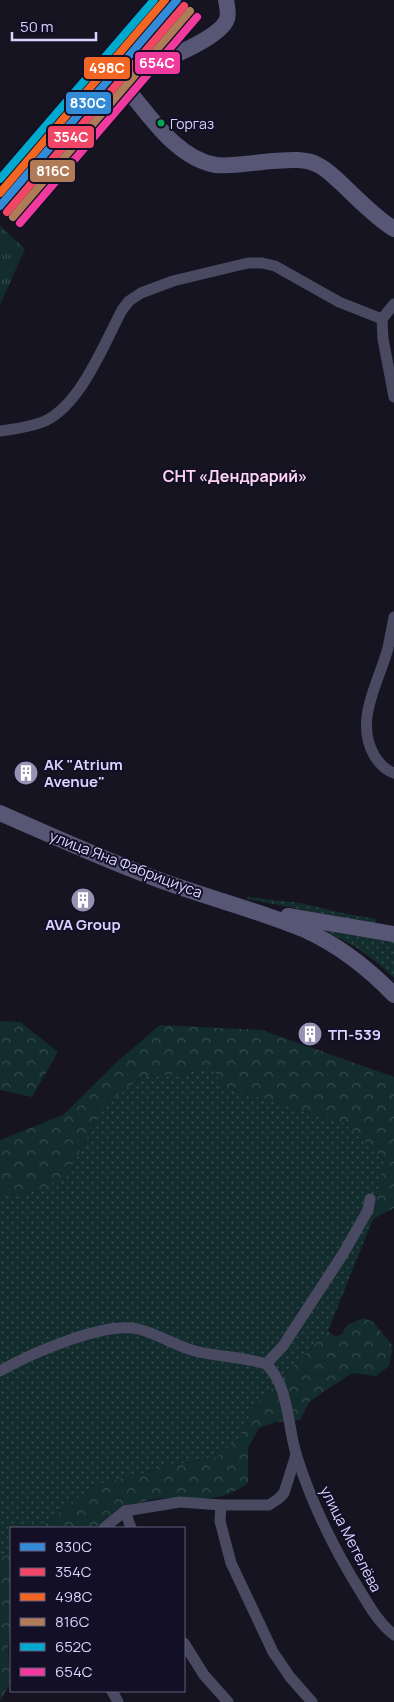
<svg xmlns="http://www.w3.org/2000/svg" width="394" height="1702" viewBox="0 0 394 1702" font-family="Manrope,sans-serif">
	<defs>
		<pattern id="grass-dots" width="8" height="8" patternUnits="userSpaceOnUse" patternTransform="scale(1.25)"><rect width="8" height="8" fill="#132c2d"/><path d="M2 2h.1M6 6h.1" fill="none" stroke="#354a4c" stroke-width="1.8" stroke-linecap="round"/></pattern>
		<pattern id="forest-crowns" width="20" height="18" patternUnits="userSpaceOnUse" patternTransform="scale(1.25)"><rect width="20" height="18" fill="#132c2d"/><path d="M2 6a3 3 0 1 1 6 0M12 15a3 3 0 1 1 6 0" fill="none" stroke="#354a4c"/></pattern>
		<pattern id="park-tufts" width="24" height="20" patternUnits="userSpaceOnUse" patternTransform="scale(1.25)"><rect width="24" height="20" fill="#132c2d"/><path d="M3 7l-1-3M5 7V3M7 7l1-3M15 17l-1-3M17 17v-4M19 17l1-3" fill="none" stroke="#354a4c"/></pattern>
	</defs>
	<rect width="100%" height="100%" fill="#161421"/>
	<g fill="url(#grass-dots)">
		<polygon points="248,897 300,903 347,914 376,919 376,924 247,899"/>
		<polygon points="320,928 337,933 394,942 394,978 375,961 357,948"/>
		<polygon points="211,1067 224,1087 345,1123 384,1159 373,1219 328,1331 253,1408 242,1435 217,1457 179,1464 95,1485 39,1528 11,1528 11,1549 0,1558 0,1197 39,1191 76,1159 103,1107 143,1076 180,1074"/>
	</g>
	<g fill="url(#forest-crowns)">
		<polygon points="0,1021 20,1022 58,1052 32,1097 0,1090"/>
		<polygon points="160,1025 262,1030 394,1077 394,1208 373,1219 384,1159 345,1123 224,1087 211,1067 180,1074 143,1076 103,1107 76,1159 59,1179 39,1191 0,1197 0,1140 63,1115 118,1061"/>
		<path d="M364,1318L373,1322L393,1346L389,1366L376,1376L352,1373L310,1401L300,1420L276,1422L259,1428L248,1448V1483C217,1507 189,1495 154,1499C132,1503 112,1513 96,1528H39L95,1485L179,1464L217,1457L242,1435L253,1408L328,1331L334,1336L341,1335L347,1325Z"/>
		<polygon points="11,1549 11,1626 8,1648 10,1684 0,1701 0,1558"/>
	</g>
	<polygon fill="url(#park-tufts)" points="0,226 25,249 0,305"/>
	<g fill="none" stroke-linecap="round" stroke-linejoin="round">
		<g stroke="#4a4962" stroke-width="11">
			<polyline points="394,304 382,319 383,339 394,397"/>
			<path d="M0,431C16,429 31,427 45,421C81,404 104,344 122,310L129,301L141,293L173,281L231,267L248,263H262L275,266L339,302L382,319"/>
			<path d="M394,617C392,627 390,638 388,648C379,682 354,720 374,755C378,762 386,771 394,773"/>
			<path d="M266,1364C290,1387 287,1427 297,1457C312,1504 335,1551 362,1594C371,1609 380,1624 394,1635"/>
			<path d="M0,1371C30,1354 104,1321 138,1329C159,1334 177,1347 199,1352C221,1357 245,1357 266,1364L283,1346L343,1254L368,1210L370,1199"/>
			<polyline points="221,1505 220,1521 231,1563 273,1652 290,1677 312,1702"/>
			<polyline points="125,1511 131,1528"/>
			<polyline points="104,1528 125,1511 180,1502 221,1505 269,1505 278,1499 284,1493 296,1455"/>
			<polyline points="184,1643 204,1675 228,1702"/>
			<polyline points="112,1691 118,1702"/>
		</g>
		<g stroke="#575674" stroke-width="16">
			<path d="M226,0C227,6 229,13 227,19C220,40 153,64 133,73C121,85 132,95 140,105C159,129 184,160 216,165C231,167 257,162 273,161C288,160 305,158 318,165C327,169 335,178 342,184C359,200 375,217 394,229"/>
			<path d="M0,813C55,837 109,862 165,882C212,899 260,911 305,930C338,945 369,969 394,995"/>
			<polyline points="288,916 394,934"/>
		</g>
		<defs>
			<polyline id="rail-1" points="0,206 177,0"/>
			<polyline id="rail-2" points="7,212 184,6"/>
			<polyline id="rail-3" points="0,193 165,0"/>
			<polyline id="rail-4" points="13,217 190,11"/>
			<polyline id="rail-5" points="0,179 154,0"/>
			<polyline id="rail-6" points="20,223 197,17"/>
		</defs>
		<use href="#rail-1" stroke="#130f26" stroke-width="11"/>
		<use href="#rail-2" stroke="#130f26" stroke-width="11"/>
		<use href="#rail-3" stroke="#130f26" stroke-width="11"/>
		<use href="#rail-4" stroke="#130f26" stroke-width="11"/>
		<use href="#rail-5" stroke="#130f26" stroke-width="11"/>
		<use href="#rail-6" stroke="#130f26" stroke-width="11"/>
		<use href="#rail-1" stroke="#338bd7" stroke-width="8"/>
		<use href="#rail-2" stroke="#f34667" stroke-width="8"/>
		<use href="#rail-3" stroke="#f26522" stroke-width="8"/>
		<use href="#rail-4" stroke="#b07c57" stroke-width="8"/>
		<use href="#rail-5" stroke="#00a9ce" stroke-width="8"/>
		<use href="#rail-6" stroke="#f13a9d" stroke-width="8"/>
	</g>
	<defs>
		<symbol id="building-disc" viewBox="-11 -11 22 22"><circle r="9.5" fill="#9591b1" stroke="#130f26"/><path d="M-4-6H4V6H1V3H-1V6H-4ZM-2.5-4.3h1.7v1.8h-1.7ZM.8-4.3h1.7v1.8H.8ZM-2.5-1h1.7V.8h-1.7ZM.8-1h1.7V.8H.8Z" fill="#fff"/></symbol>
	</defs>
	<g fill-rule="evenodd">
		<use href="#building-disc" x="12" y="759" width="28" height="28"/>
		<use href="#building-disc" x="69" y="886" width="28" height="28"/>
		<use href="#building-disc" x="296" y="1020" width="28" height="28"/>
	</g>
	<circle fill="#00a651" stroke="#130f26" stroke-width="2" cx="161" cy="123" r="4.5"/>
	<g text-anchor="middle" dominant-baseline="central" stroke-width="4" stroke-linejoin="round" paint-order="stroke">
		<g font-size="14" fill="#d9d4ff" stroke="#130f26" text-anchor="start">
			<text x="170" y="123">Горгаз</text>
		</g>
		<g font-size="15" font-weight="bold" fill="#d9d4ff" stroke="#130f26" text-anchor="start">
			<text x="44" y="764">АК "Atrium<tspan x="44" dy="17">Avenue"</tspan></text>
			<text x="83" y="924" text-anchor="middle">AVA Group</text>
			<text x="328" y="1034">ТП-539</text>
		</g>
		<g font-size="15" fill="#d9d4ff" stroke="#130f26">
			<text transform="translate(126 864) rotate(21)">улица Яна Фабрициуса</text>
			<text transform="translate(351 1539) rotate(63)">улица Метелёва</text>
		</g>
		<g font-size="16" font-weight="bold" fill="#ffd6f0" stroke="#130f26">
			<text x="235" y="476">СНТ «Дендрарий»</text>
		</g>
	</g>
	<g stroke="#130f26" stroke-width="2">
		<rect x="134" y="51" width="47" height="24" rx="5" fill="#f13a9d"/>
		<rect x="83" y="56" width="48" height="24" rx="5" fill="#f26522"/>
		<rect x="65" y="91" width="47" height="24" rx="5" fill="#338bd7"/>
		<rect x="47" y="125" width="48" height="24" rx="5" fill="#f34667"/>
		<rect x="29" y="159" width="47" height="24" rx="5" fill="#b07c57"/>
	</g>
	<g font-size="14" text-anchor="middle" font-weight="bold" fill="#fff">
		<text x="157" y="68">654С</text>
		<text x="107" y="73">498С</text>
		<text x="88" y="108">830С</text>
		<text x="71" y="142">354С</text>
		<text x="53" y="176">816С</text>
	</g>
	<rect x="10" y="1527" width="175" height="165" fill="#130f26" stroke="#625e7d"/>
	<rect x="20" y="1543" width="25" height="8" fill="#338bd7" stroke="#625e7d"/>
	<text x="55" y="1552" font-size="15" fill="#d9d4ff">830С</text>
	<rect x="20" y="1568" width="25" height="8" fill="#f34667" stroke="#625e7d"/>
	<text x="55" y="1577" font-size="15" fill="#d9d4ff">354С</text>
	<rect x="20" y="1593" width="25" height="8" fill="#f26522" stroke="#625e7d"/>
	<text x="55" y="1602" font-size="15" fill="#d9d4ff">498С</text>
	<rect x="20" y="1618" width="25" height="8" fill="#b07c57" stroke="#625e7d"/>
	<text x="55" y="1627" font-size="15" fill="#d9d4ff">816С</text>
	<rect x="20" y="1643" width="25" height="8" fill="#00a9ce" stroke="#625e7d"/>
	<text x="55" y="1652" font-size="15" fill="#d9d4ff">652С</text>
	<rect x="20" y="1668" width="25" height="8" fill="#f13a9d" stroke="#625e7d"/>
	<text x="55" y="1677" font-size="15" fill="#d9d4ff">654С</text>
	<path d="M12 32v8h84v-8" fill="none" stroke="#d9d4ff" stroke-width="2.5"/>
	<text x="20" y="32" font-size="15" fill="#d9d4ff" stroke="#130f26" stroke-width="4" paint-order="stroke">50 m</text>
</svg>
